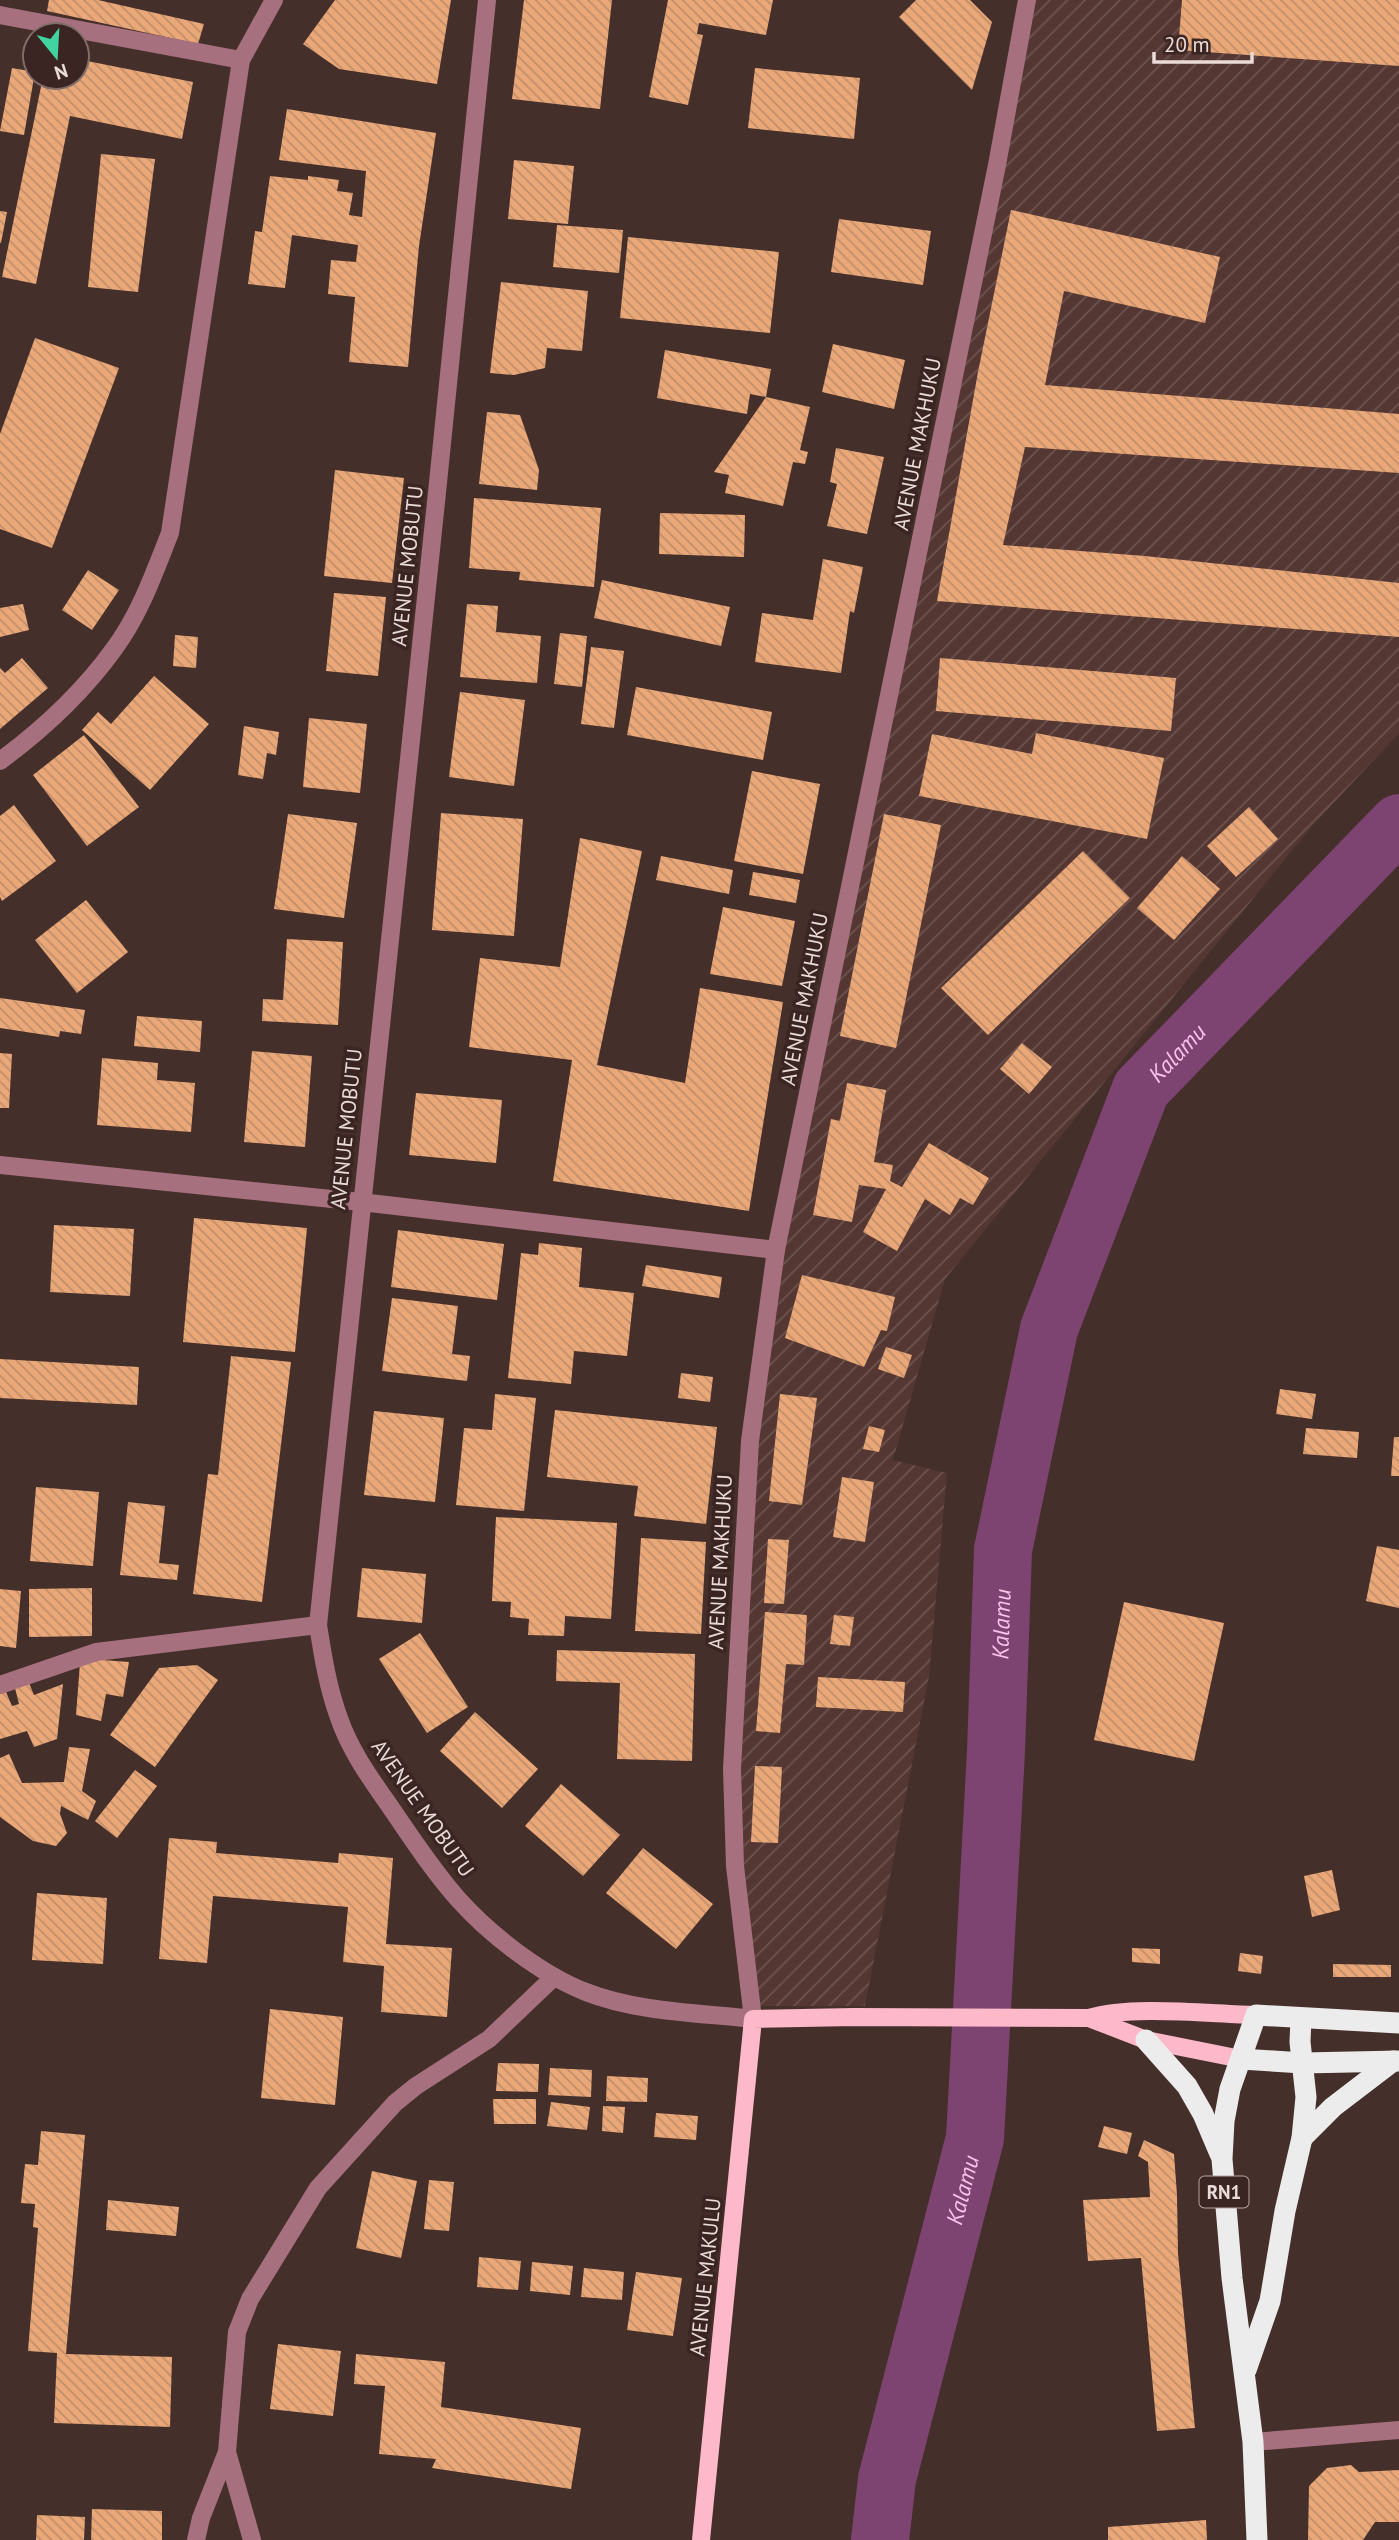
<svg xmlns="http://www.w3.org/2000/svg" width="1399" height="2540" viewBox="0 0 1399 2540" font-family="'PT Sans',sans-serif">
	<defs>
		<pattern id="industrial-furrows" width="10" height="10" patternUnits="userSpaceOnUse" patternTransform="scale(1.75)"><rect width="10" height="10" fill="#543732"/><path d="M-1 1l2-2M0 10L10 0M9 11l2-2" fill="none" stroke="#6d534f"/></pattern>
		<pattern id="building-back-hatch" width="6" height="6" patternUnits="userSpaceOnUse" patternTransform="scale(1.75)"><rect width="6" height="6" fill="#eaa878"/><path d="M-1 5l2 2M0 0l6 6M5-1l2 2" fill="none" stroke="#c18e6a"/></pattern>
	</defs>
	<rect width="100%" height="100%" fill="#452f2b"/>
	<polygon fill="url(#industrial-furrows)" points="1028,0 1399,0 1399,733 1312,826 945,1279 893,1460 947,1473 929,1676 865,2006 745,2006 735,1809 751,1493 787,1230"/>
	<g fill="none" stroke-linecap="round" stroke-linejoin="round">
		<path stroke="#7e4471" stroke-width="58" id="s1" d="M880,2540L887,2479L975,2138L996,1751L1003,1550L1049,1329L1141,1089L1399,823"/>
	</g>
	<g fill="url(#building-back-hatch)">
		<polygon points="49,0 98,0 204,24 198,44 47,11"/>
		<polygon points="335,0 451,0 437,84 339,69 303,44"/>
		<polygon points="524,0 612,0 600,109 512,99"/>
		<polygon points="668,0 773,0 766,35 699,23 697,34 703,35 688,105 649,97"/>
		<polygon points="916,0 970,0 992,22 972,90 899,17"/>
		<polygon points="1182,0 1399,0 1399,66 1178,50"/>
		<polygon points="77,59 193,82 182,139 70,116 36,284 2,277 43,77 77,77"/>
		<polygon points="12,68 35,72 24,135 0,131"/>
		<polygon points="755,68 860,78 854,139 748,128"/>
		<polygon points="287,109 436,133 419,246 408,367 349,362 355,297 328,294 331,260 356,262 358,245 292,235 285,288 248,284 255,231 262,232 270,176 308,180 308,176 339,180 337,191 353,193 349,215 362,217 366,171 279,160"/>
		<polygon points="101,154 155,159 138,292 88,287"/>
		<polygon points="514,160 574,166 568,224 508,219"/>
		<polygon points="1011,210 1220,257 1205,323 1064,291 1045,385 1399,414 1399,473 1025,447 1003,545 1145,556 1399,583 1399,637 937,601 978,372"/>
		<polygon points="0,211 7,212 1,243 0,243"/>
		<polygon points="839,219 931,231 923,285 831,272"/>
		<polygon points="557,225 623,230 619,273 553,267"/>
		<polygon points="628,237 779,252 770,333 620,318"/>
		<polygon points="501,282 588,291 582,351 547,348 545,368 514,375 490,373"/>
		<polygon points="35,338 119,368 52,548 0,529 0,434"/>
		<polygon points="833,344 905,360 894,409 822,392"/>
		<polygon points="665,350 771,369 766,397 810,407 800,450 808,452 805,464 793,462 783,506 725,493 729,475 714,472 766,397 750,394 747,414 657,398"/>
		<polygon points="487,412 520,415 539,470 537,490 479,484"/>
		<polygon points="836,448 884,457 867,534 827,526 837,484 830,482"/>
		<polygon points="335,470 404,478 392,583 324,576"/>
		<polygon points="474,498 601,508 594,587 519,580 520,572 469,568"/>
		<polygon points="660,513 745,515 744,557 659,554"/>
		<polygon points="823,559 863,567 854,613 850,611 841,673 755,662 762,613 813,620"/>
		<polygon points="88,570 119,590 92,630 62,610"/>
		<polygon points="602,580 730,607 721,646 594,618"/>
		<polygon points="334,593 386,597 378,676 326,671"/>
		<polygon points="23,604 29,630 0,637 0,608"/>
		<polygon points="467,604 498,606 496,632 541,636 537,683 460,677"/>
		<polygon points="560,633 587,636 582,687 554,684"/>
		<polygon points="175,635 198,637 196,668 173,666"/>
		<polygon points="591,647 624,651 614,728 581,724"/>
		<polygon points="22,658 48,688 0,729 0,668 5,673"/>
		<polygon points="940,658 1176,678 1171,731 936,711"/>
		<polygon points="154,676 209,724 150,790 82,730 98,712 111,724"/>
		<polygon points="636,687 772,712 763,760 627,735"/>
		<polygon points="460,692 525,700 514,786 449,777"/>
		<polygon points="309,718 367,724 360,793 303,787"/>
		<polygon points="244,726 279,732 276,755 267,753 263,779 238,775"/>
		<polygon points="1036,733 1164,758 1147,839 919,796 932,734 1032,754"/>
		<polygon points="84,735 139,807 87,846 33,775"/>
		<polygon points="752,771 820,784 803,874 734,861"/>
		<polygon points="14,805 56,861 2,901 0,897 0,816"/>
		<polygon points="1249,807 1278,839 1236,877 1207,846"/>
		<polygon points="441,813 523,819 514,936 432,930"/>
		<polygon points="288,814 357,823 344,918 274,909"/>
		<polygon points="884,814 941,825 896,1048 840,1036"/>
		<polygon points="580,838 642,851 597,1065 685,1083 700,988 783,1002 749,1211 553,1181 572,1060 469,1047 480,958 560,967"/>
		<polygon points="1083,851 1130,898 988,1035 941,988"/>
		<polygon points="661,856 733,870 729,894 656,880"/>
		<polygon points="1182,856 1220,889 1174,940 1137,908"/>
		<polygon points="753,872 800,880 796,903 749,895"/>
		<polygon points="86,900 128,952 77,993 35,940"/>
		<polygon points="723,907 795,921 782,986 710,974"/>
		<polygon points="287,939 343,942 338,1025 262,1021 263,999 283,1000"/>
		<polygon points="0,998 85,1010 81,1034 60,1031 59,1037 0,1028"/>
		<polygon points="137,1016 202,1021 200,1052 134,1046"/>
		<polygon points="1022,1043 1052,1067 1029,1094 1000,1069"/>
		<polygon points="252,1051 312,1056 305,1147 244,1142"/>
		<polygon points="0,1053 12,1054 9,1108 0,1108"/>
		<polygon points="102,1058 158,1063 157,1080 195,1083 191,1132 97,1125"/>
		<polygon points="847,1083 886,1090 874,1162 893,1165 890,1181 902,1187 929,1143 989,1178 973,1205 960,1198 950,1215 925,1199 897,1251 863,1232 886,1189 859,1185 852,1222 813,1215 831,1119 840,1121"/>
		<polygon points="416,1093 502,1100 496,1163 409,1155"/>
		<polygon points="194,1218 307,1228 295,1352 183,1342"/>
		<polygon points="54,1225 134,1229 130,1296 50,1292"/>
		<polygon points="398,1230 504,1244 497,1300 391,1287"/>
		<polygon points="539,1243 582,1248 579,1287 634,1293 627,1356 574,1351 571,1384 508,1378 521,1253 538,1255"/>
		<polygon points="646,1265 722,1277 719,1298 642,1286"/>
		<polygon points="802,1275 895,1297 887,1331 881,1330 864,1367 785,1338"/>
		<polygon points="392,1298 458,1306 452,1354 470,1356 467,1381 382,1371"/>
		<polygon points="886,1347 912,1355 904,1378 878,1369"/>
		<polygon points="231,1356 291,1362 262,1602 193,1594 208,1474 218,1475"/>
		<polygon points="0,1359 139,1367 137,1405 0,1398"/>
		<polygon points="681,1373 713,1377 710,1402 678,1398"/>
		<polygon points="1280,1389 1316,1394 1312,1419 1276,1414"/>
		<polygon points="495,1394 536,1398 524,1511 456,1505 464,1428 492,1430"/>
		<polygon points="780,1394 817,1398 802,1505 769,1501"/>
		<polygon points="555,1410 717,1427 706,1524 634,1516 638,1486 547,1477"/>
		<polygon points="374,1411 444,1418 435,1502 364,1495"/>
		<polygon points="869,1426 885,1430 879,1452 863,1449"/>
		<polygon points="1306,1428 1359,1432 1357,1458 1303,1454"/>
		<polygon points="1394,1437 1399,1437 1399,1476 1391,1476"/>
		<polygon points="842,1477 874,1482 865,1542 833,1537"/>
		<polygon points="36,1487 99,1492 93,1566 30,1561"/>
		<polygon points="128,1502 165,1506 159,1563 179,1565 177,1580 120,1575"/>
		<polygon points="496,1517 617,1523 611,1619 565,1616 564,1636 528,1635 529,1619 510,1617 511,1602 492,1601"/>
		<polygon points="641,1538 706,1542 701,1634 635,1631"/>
		<polygon points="768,1539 789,1540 784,1604 764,1603"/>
		<polygon points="1377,1546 1399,1550 1399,1608 1366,1601"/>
		<polygon points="362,1568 426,1574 422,1623 357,1617"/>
		<polygon points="92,1588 92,1636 29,1637 29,1589"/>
		<polygon points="0,1589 21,1591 16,1648 0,1646"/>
		<polygon points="1124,1602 1224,1623 1194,1761 1094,1740"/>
		<polygon points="765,1612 807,1615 804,1665 786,1664 780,1733 756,1731"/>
		<polygon points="834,1615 854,1617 850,1646 830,1644"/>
		<polygon points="420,1633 468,1707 427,1733 379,1659"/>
		<polygon points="557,1650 695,1654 692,1761 617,1759 620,1683 556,1681"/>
		<polygon points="89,1659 129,1662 123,1697 106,1694 101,1721 76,1715 80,1663"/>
		<polygon points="197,1665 218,1680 155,1767 110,1735 159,1668"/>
		<polygon points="818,1677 905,1682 903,1712 816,1707"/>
		<polygon points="29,1683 34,1695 63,1684 57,1739 34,1747 27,1731 0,1739 0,1694 6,1692 12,1706 19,1704 15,1688"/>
		<polygon points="475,1712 538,1769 502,1808 440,1751"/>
		<polygon points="69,1747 90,1749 82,1791 96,1801 88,1820 61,1806 60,1814 67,1833 56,1846 33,1841 0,1817 0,1758 9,1754 22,1783 64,1782"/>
		<polygon points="755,1766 782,1767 778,1843 751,1842"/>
		<polygon points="135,1770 157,1786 117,1838 95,1821"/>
		<polygon points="561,1784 620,1835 583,1876 525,1826"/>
		<polygon points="169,1838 217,1842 216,1853 338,1863 339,1853 393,1858 386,1944 452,1948 447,2017 381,2012 384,1966 343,1962 348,1907 213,1896 207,1963 159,1959"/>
		<polygon points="643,1848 713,1904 676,1949 606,1893"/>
		<polygon points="1332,1870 1340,1910 1312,1917 1304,1876"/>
		<polygon points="37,1893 107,1898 103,1964 32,1960"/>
		<polygon points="1132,1948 1160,1949 1160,1964 1132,1962"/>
		<polygon points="1240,1953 1263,1956 1261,1974 1238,1971"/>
		<polygon points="1333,1964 1391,1965 1391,1977 1333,1977"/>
		<polygon points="270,2009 343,2017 335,2105 261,2098"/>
		<polygon points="498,2063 539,2064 538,2092 496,2091"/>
		<polygon points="550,2068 592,2070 591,2097 548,2095"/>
		<polygon points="607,2076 648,2078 647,2102 606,2101"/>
		<polygon points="493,2099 536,2099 536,2124 494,2124"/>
		<polygon points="551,2102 590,2107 587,2130 547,2126"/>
		<polygon points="603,2106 625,2107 623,2133 602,2131"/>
		<polygon points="656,2113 698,2116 696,2140 654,2137"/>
		<polygon points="1104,2126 1132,2133 1127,2154 1098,2147"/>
		<polygon points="41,2131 85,2135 66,2354 172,2357 170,2427 54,2423 57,2353 28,2351 38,2228 33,2227 35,2204 21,2203 25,2164 38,2165"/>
		<polygon points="1144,2140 1174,2154 1177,2195 1178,2254 1195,2428 1157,2431 1141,2258 1088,2261 1083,2200 1150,2197 1148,2162 1138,2156"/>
		<polygon points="372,2171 417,2181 401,2258 356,2248"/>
		<polygon points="429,2180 454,2182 449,2231 424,2229"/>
		<polygon points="108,2200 179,2207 176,2236 106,2230"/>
		<polygon points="479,2257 521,2261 518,2290 477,2287"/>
		<polygon points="532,2262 573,2266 570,2295 530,2291"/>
		<polygon points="584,2268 624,2272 622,2300 581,2297"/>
		<polygon points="636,2272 682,2278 673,2336 627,2330"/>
		<polygon points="278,2344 341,2351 333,2416 270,2409"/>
		<polygon points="356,2354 445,2362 441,2407 581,2428 571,2489 432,2468 436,2459 379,2454 385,2386 354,2384"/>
		<polygon points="1351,2465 1359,2472 1399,2470 1399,2522 1375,2522 1363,2540 1308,2540 1309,2486 1327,2468"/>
		<polygon points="92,2509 162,2511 162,2540 91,2540"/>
		<polygon points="37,2515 85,2517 84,2540 36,2540"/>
		<polygon points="1206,2520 1207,2540 1108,2540 1108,2527"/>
	</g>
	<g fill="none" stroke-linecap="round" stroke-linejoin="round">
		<g stroke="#a7707e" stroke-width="18">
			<path d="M487,0C434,542 373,1083 318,1625C323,1657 328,1688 339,1718C350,1750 370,1778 389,1805C411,1837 433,1871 458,1899C490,1935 542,1975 586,1992C636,2012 701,2013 753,2019L735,1866L732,1769L750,1441L776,1250L997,165L1027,0"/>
			<polyline points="0,15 241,60"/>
			<path d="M0,761C42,730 83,692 114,649C140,614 154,573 170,533L241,60L274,0"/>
			<polyline points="0,1165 361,1202 776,1250"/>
			<polyline points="0,1685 96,1652 318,1625"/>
			<polyline points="1253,2442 1399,2430"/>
			<polyline points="196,2540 201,2518 227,2452"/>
			<polyline points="252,2540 227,2452 237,2332 250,2299 318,2188 395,2103 416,2086 489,2039 554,1977"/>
		</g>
		<g stroke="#fdb8c9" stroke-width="18">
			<polyline points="1089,2018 1146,2040 1241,2059"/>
			<path d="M701,2540L753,2019L854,2017L1089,2018C1133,2005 1208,2014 1256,2015"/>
		</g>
		<g stroke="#ececec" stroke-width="21">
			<polyline points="1146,2040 1187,2086 1203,2114 1220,2154"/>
			<polyline points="1241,2059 1303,2063 1399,2061"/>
			<polyline points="1302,2138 1333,2107 1393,2061"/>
			<polyline points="1246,2370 1270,2301 1285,2211 1302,2138 1306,2097 1300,2042 1301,2018"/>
			<polyline points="1257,2540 1253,2442 1232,2278 1222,2159 1224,2121 1230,2089 1256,2015 1399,2023"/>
		</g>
	</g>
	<g text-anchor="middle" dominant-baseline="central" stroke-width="7" stroke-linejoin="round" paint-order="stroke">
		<rect fill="#3b2522" stroke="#b6a4a1" stroke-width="2" x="1199.5" y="2176.5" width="49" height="31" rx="5"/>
		<g font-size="19" font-weight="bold" fill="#eadbd8">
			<text x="1224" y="2192">RN1</text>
		</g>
		<g font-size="21" fill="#eadbd8" stroke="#3b2522">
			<text transform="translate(917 444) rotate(-79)">AVENUE MAKHUKU</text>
			<text transform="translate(407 566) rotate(-84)">AVENUE MOBUTU</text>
			<text transform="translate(804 999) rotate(-79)">AVENUE MAKHUKU</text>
			<text transform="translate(346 1129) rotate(-84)">AVENUE MOBUTU</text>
			<text transform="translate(720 1562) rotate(-87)">AVENUE MAKHUKU</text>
			<text transform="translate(423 1808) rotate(55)">AVENUE MOBUTU</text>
			<text transform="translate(705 2277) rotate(-84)">AVENUE MAKULU</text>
		</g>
		<g font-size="23" font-style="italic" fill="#f8c4eb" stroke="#3b2522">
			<text stroke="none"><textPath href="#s1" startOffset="1536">Kalamu</textPath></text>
			<text stroke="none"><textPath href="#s1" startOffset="928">Kalamu</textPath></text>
			<text stroke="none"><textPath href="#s1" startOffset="360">Kalamu</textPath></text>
		</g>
	</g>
	<g transform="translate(56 56) rotate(162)"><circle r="33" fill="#3b2522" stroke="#816e6b" stroke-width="2"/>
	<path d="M0-5L12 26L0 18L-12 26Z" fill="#41d4a1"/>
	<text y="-10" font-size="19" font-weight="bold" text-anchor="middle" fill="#eadbd8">N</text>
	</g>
	<path d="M1154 52v10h98v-10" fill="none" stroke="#eadbd8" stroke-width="3.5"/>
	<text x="1164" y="52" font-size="21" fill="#eadbd8" stroke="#3b2522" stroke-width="5" paint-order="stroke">20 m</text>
</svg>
